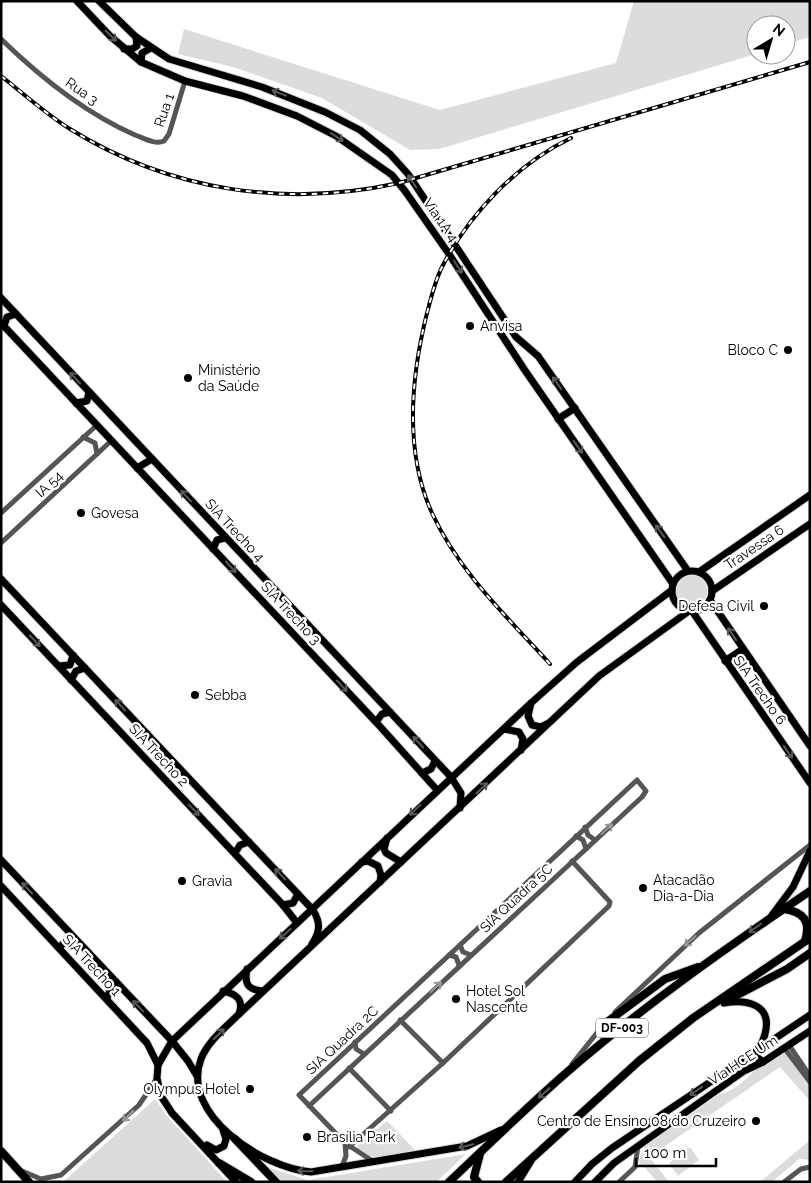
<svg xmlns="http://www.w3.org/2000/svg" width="811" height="1183" viewBox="0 0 811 1183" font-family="Raleway,sans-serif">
	<rect width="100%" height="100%" fill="#fff"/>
	<g fill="#dcdcdc">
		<polygon points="634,1 810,1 810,37 786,44 786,25 756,25 756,54 439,149 410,150 322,98 233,67 178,54 184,29 440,110 616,63"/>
		<circle cx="691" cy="591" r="16"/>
		<path d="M786,1051L810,1085V1101L780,1067L649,1157L669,1182H657L642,1164L639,1166L640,1156L645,1146L720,1094C737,1090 746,1079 758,1067C765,1060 777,1056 786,1051Z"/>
		<polygon points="155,1099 167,1116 227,1182 63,1182"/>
		<polygon points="387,1121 415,1150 376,1157 363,1156 357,1149 358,1144"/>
		<polygon points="810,1140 810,1160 799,1159 772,1182 760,1182"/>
		<polygon points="690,1147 699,1160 678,1176 669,1163"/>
		<polygon points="466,1154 436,1182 281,1182 267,1167 308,1180"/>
	</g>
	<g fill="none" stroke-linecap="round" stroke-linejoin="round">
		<defs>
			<g id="major">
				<polyline points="77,1 110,36 141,62 185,81 243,96 297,116 336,136 392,175 405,191 449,254 524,369 673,584"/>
				<polyline points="99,1 136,37 169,59 262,87 325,112 360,130 390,154 408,174 516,337 538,356 688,571"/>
				<polyline points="124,49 132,49 137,46 136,37"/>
				<polyline points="141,62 142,53 151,48"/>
				<polyline points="1,298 451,777 461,793 460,808"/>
				<polyline points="1,323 376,722 437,790"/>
				<polyline points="4,326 7,317 16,314"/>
				<polyline points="76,403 87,401 89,392"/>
				<polyline points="558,419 575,408"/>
				<polyline points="137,468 152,459"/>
				<polyline points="213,549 217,540 225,538"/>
				<circle cx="692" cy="591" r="20"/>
				<polyline points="699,572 810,495"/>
				<path d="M1,579L313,910C321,923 320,932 312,944"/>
				<polyline points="712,591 810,524"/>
				<polyline points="710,600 810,746"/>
				<polyline points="1,605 283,905 297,923"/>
				<polyline points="692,611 810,783"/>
				<polyline points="725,661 743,649"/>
				<polyline points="59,666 70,665 73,655"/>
				<polyline points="71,680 76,671 85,668"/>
				<polyline points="531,703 528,716 532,725 541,727 547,724"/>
				<polyline points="376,722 382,714 390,712"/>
				<polyline points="504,729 519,732 523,739 521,750"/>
				<polyline points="422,773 431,769 435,761"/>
				<polyline points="387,838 384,849 386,853 401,862"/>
				<polyline points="235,853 240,845 249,842"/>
				<polyline points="1,860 172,1041 188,1061 197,1076"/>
				<polyline points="362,862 368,861 378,866 381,875 380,882"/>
				<polyline points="1,886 147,1043 158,1065"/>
				<polyline points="283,905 293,903 298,894"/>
				<polyline points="772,915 793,887 810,851"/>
				<polyline points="59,948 71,935"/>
				<path d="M247,969C244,984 248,990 263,991"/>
				<path d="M223,991C237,994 244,1000 239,1014"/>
				<polyline points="107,998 110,990 121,988"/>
				<path d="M724,1003C746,999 773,1004 765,1034C763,1042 758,1049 757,1057L763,1062"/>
				<path d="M501,1130L467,1146L311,1172C263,1168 180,1115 201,1059C208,1041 225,1028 238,1015L599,676L689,611"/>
				<polyline points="207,1145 216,1150 224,1146 226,1139 223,1130"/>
				<polyline points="236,1182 172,1113 161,1096 157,1078 158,1065 172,1041 531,703 577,662 672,590"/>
				<polyline points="518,1182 531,1161"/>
				<polyline points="575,1182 592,1164 612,1148 810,1015"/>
				<polyline points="595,1182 614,1163 744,1071 763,1062 810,1031"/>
			</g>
			<g id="highway">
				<path d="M784,909C804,912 811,921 805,941"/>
				<polyline points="724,1002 787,969 810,953"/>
				<polyline points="603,1025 665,979 698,967"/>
				<polyline points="235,1139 276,1182"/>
				<polyline points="1,1151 29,1182"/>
				<polyline points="219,1163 251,1182"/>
				<path d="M449,1182C487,1146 526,1108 566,1073C642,1007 726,948 810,891"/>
				<polyline points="478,1182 474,1177 480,1154"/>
				<polyline points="506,1182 639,1061 693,1018 810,938"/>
			</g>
		</defs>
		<use href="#major" stroke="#dbdbdb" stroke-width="9"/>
		<use href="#highway" stroke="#dbdbdb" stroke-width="10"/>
		<g stroke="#555" stroke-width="5">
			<path d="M1,39C40,77 85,113 135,135C144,138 155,145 164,141L169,134L185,81"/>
			<polyline points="83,437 95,443 97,454"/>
			<polyline points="1,513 97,425"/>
			<polyline points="1,543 111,441"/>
			<polyline points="585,827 588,835 595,840"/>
			<polyline points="576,836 583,840 586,849"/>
			<polyline points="460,945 463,952 471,955"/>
			<polyline points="449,955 456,957 459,965"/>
			<polyline points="615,1012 699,933 810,845"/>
			<polyline points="400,1020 443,1063"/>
			<polyline points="355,1042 356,1049 364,1054"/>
			<polyline points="789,1045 810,1076"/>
			<polyline points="785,1049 810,1082"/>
			<polyline points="572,1064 604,1024"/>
			<polyline points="349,1068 391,1111"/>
			<polyline points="309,1106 642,797 646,791 637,780 299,1095 345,1143 374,1162"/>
			<polyline points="349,1147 443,1063 609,906 610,902 572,861"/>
			<polyline points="342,1166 346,1156 345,1144"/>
			<polyline points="22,1171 41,1179 61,1175 139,1105 157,1078"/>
			<polyline points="619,1182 635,1167 638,1146"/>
			<polyline points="784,1182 801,1169 810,1167"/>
		</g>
		<use href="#major" stroke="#000" stroke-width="7"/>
		<use href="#highway" stroke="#000" stroke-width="8"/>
		<defs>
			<g id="rail">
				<path d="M1,76C24,94 46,114 70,129C170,191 285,208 399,183L810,62"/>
				<path d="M550,664C507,617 459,572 432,513C404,451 411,377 427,313C431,298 435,281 442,267C469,214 517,164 571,138"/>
			</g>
		</defs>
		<use href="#rail" stroke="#000" stroke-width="4"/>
		<use href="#rail" stroke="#fff" stroke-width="2" stroke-dasharray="5.5" stroke-linecap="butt"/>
	</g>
	<defs><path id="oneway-shaft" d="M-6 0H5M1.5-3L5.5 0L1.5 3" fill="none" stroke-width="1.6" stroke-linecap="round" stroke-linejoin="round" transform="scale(1.25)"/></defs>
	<g stroke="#595959">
		<use href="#oneway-shaft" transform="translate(111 36) rotate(44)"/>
		<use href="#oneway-shaft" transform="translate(279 93) rotate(-159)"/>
		<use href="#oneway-shaft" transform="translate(337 137) rotate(32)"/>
		<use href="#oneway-shaft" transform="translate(412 181) rotate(-124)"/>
		<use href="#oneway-shaft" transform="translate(458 267) rotate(57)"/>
		<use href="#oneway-shaft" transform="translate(75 378) rotate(-133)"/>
		<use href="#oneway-shaft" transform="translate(557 383) rotate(-125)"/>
		<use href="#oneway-shaft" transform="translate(578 447) rotate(55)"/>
		<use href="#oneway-shaft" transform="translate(186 496) rotate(-133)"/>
		<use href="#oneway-shaft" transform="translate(660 531) rotate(-125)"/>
		<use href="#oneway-shaft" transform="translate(231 567) rotate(47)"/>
		<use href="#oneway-shaft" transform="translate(732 634) rotate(-124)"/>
		<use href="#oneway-shaft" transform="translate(35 641) rotate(47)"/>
		<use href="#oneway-shaft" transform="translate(342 686) rotate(47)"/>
		<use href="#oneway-shaft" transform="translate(120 705) rotate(-133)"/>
		<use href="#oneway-shaft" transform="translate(418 742) rotate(-133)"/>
		<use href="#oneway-shaft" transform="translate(788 752) rotate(55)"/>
		<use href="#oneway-shaft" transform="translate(482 788) rotate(-44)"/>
		<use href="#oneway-shaft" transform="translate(194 810) rotate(46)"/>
		<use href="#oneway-shaft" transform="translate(415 810) rotate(137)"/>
		<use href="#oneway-shaft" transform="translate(280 874) rotate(-133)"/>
		<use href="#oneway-shaft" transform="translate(27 888) rotate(-133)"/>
		<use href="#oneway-shaft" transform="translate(755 928) rotate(145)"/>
		<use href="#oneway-shaft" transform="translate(285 934) rotate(138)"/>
		<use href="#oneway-shaft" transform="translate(138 1006) rotate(-134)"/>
		<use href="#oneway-shaft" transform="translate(219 1034) rotate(-45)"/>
		<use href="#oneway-shaft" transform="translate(696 1091) rotate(146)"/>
		<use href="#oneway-shaft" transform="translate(544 1093) rotate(138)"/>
		<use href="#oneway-shaft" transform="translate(466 1146) rotate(167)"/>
		<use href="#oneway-shaft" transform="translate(305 1171) rotate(-179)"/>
	</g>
	<g stroke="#999">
		<use href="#oneway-shaft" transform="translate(607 829) rotate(-43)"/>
		<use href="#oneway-shaft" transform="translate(690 941) rotate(139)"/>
		<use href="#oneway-shaft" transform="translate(436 987) rotate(-43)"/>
		<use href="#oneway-shaft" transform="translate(128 1116) rotate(135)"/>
	</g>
	<g fill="#000" stroke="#fff" stroke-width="2">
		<circle cx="470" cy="326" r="5"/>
		<circle cx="788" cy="350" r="5"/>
		<circle cx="188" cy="378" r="5"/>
		<circle cx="81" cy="513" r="5"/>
		<circle cx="764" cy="606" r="5"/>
		<circle cx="195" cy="695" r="5"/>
		<circle cx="182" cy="881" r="5"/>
		<circle cx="643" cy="888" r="5"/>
		<circle cx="456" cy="999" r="5"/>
		<circle cx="250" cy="1089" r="5"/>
		<circle cx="756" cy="1121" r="5"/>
		<circle cx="307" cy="1137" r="5"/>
	</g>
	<g text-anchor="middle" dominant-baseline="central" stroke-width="4.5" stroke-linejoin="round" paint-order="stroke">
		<rect fill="#fff" stroke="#4c4c4c" stroke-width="1" x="596" y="1018.5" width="52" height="19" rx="4"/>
		<g font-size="12" font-weight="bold" fill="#000">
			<text x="622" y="1028">DF-003</text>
		</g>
		<g font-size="14" fill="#000" stroke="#fff">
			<text transform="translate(82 91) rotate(35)">Rua 3</text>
			<text transform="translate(164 110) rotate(-71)">Rua 1</text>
			<text transform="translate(441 220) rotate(55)">Via 1A 4</text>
			<text transform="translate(49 484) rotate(-43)">IA 54</text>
			<text transform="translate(235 530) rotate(47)">SIA Trecho 4</text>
			<text transform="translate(754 547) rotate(-34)">Travessa 6</text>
			<text transform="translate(291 613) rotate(47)">SIA Trecho 3</text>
			<text transform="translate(760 690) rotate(55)">SIA Trecho 6</text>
			<text transform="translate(159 755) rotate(47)">SIA Trecho 2</text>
			<text transform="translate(516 898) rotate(-43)">SIA Quadra 5C</text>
			<text transform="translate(92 965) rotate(47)">SIA Trecho 1</text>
			<text transform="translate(342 1040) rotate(-43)">SIA Quadra 2C</text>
			<text transform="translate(743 1060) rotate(-33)">Via HCE Um</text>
		</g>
		<g font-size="14" fill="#000" stroke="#fff" text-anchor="start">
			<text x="480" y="326">Anvisa</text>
			<text x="778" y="350" text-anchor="end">Bloco C</text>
			<text x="198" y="370">Ministério<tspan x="198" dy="16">da Saúde</tspan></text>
			<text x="91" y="513">Govesa</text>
			<text x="754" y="606" text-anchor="end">Defesa Civil</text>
			<text x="205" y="695">Sebba</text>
			<text x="653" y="880">Atacadão<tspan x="653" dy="16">Dia-a-Dia</tspan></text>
			<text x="192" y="881">Gravia</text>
			<text x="466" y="991">Hotel Sol<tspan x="466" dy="16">Nascente</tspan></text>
			<text x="240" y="1089" text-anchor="end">Olympus Hotel</text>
			<text x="746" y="1121" text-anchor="end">Centro de Ensino 08 do Cruzeiro</text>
			<text x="317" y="1137">Brasília Park</text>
		</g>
	</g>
	<rect width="811" height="1183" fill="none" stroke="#000000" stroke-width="5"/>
	<g transform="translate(771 40) rotate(38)"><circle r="24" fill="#ffffff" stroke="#999999"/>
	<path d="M0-4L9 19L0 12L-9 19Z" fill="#000000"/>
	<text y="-8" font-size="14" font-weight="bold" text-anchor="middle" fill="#000000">N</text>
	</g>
	<path d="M636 1158v8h80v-8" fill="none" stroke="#000000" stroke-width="2.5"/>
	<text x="644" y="1158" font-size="15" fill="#000000" stroke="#ffffff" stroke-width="4" paint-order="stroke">100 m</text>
</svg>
